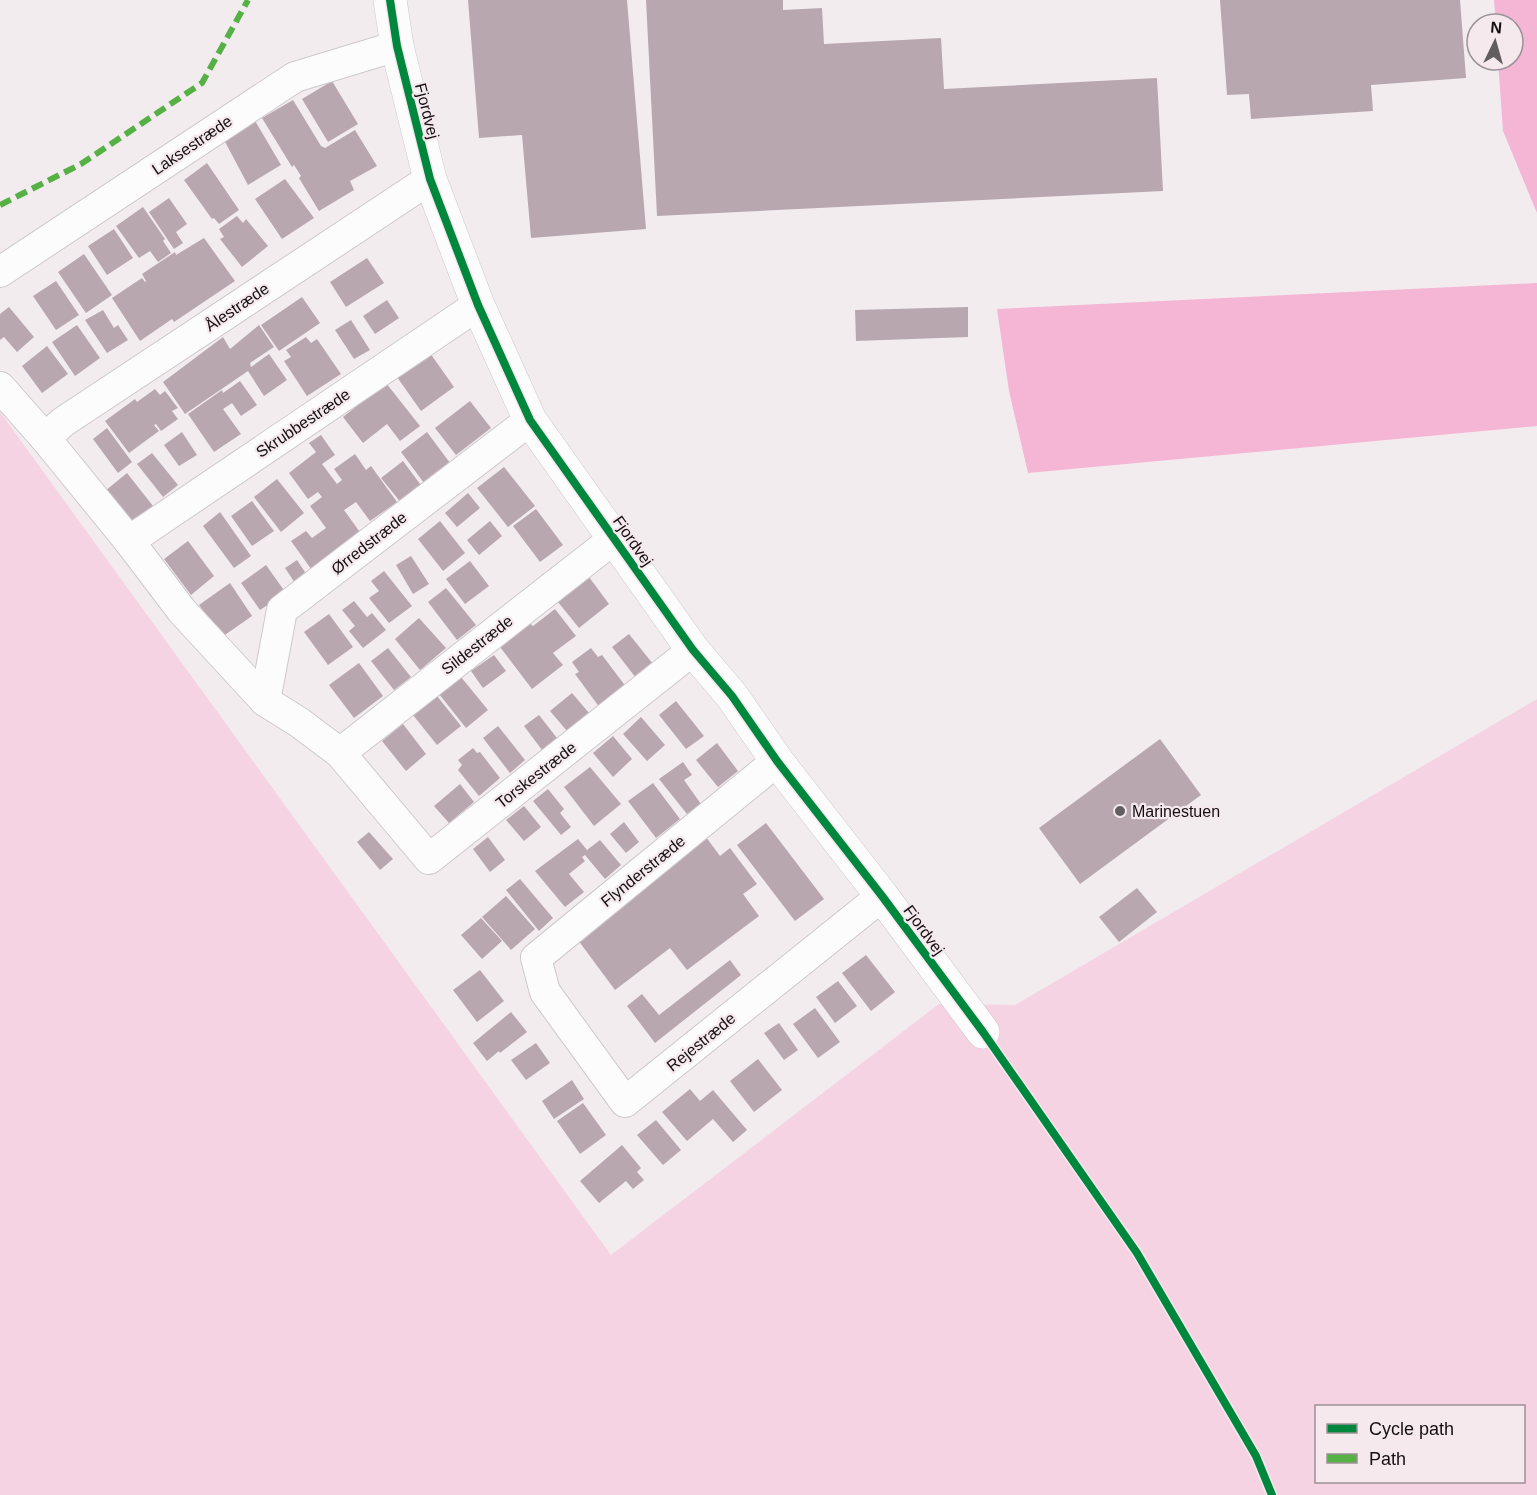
<svg xmlns="http://www.w3.org/2000/svg" width="1537" height="1495" viewBox="0 0 1537 1495" font-family="Arial,sans-serif">
	<rect width="100%" height="100%" fill="#f2ecef"/>
	<path fill="#f6d3e3" fill-rule="evenodd" d="M0,412L611,1255L939,1004L1015,1005L1537,699V1495H0ZM1316,1406H1524V1482H1316Z"/>
	<g fill="#f5b5d4">
		<polygon points="1494,0 1537,0 1537,213 1503,131 1498,60 1513,60 1513,24 1496,24"/>
		<polygon points="1537,283 1537,426 1028,473 1009,391 997,309"/>
	</g>
	<g fill="#b9a7b0">
		<polygon points="468,0 627,0 646,229 531,238 522,135 479,138"/>
		<polygon points="646,0 783,0 783,10 822,8 824,44 941,38 944,89 1157,78 1163,191 657,216"/>
		<polygon points="1220,0 1460,0 1466,78 1371,85 1373,111 1251,119 1249,94 1227,95"/>
		<polygon points="332,81 358,124 328,142 302,99"/>
		<polygon points="293,100 321,146 325,148 355,130 377,166 350,181 354,190 319,211 299,178 301,176 294,165 292,167 262,118"/>
		<polygon points="254,119 281,165 248,185 223,138"/>
		<polygon points="207,163 239,210 219,224 214,218 212,219 184,180"/>
		<polygon points="285,179 314,218 282,239 255,199"/>
		<polygon points="169,198 187,224 176,232 183,243 174,249 149,212"/>
		<polygon points="143,207 165,239 163,241 171,253 158,262 150,251 139,258 116,226"/>
		<polygon points="237,216 243,223 246,219 268,246 242,267 220,239 224,237 219,229"/>
		<polygon points="114,229 133,258 107,275 88,246"/>
		<polygon points="204,238 235,281 174,322 172,319 140,341 112,298 142,278 145,282 146,281 142,274 175,252 176,255"/>
		<polygon points="84,254 112,295 86,313 58,272"/>
		<polygon points="367,258 384,283 346,307 330,282"/>
		<polygon points="56,281 79,315 56,330 33,296"/>
		<polygon points="302,297 320,323 279,351 261,325"/>
		<polygon points="387,300 399,318 375,334 363,316"/>
		<polygon points="9,307 34,337 17,352 4,337 0,340 0,314"/>
		<polygon points="968,307 968,337 856,341 855,310"/>
		<polygon points="103,310 114,328 118,325 128,340 107,353 85,320"/>
		<polygon points="351,320 370,350 354,359 335,330"/>
		<polygon points="77,325 100,358 75,376 52,342"/>
		<polygon points="259,325 274,347 250,363 251,367 269,354 287,380 264,396 248,371 185,414 163,382 223,337 230,349"/>
		<polygon points="306,337 311,343 317,339 341,374 307,396 284,361 291,357 286,350"/>
		<polygon points="47,346 68,374 42,393 22,366"/>
		<polygon points="430,353 454,387 421,411 397,377"/>
		<polygon points="240,381 257,405 241,416 232,403 223,409 241,434 214,452 188,414 222,390 223,393"/>
		<polygon points="386,383 420,426 400,441 387,424 363,443 343,417"/>
		<polygon points="155,389 160,395 165,391 178,408 172,411 178,419 161,431 156,424 154,425 159,431 129,453 105,421 135,399 137,402"/>
		<polygon points="470,401 491,428 456,455 435,428"/>
		<polygon points="107,428 132,462 118,473 93,439"/>
		<polygon points="182,432 197,455 179,466 164,445"/>
		<polygon points="427,432 453,467 427,487 401,452"/>
		<polygon points="321,435 335,455 322,464 337,484 342,480 334,469 355,454 366,470 371,466 397,502 370,521 356,502 344,510 362,535 314,573 291,541 306,531 312,538 326,528 310,506 322,497 318,492 308,499 289,473 316,452 309,443"/>
		<polygon points="152,453 178,485 163,497 137,464"/>
		<polygon points="403,461 423,488 402,504 381,478"/>
		<polygon points="504,467 535,506 508,527 477,488"/>
		<polygon points="127,473 153,506 130,523 105,491"/>
		<polygon points="277,479 304,513 281,532 254,497"/>
		<polygon points="468,493 480,508 457,527 445,513"/>
		<polygon points="252,501 274,531 252,546 231,516"/>
		<polygon points="536,509 563,545 540,562 513,526"/>
		<polygon points="220,512 251,556 234,568 203,526"/>
		<polygon points="440,521 465,553 443,571 418,539"/>
		<polygon points="490,521 502,536 479,555 467,540"/>
		<polygon points="188,541 214,576 191,595 164,559"/>
		<polygon points="411,556 429,584 413,594 396,565"/>
		<polygon points="297,560 307,575 295,583 285,568"/>
		<polygon points="470,561 489,586 465,604 446,579"/>
		<polygon points="266,565 286,593 260,610 241,583"/>
		<polygon points="384,571 412,606 389,623 369,598 379,591 371,581"/>
		<polygon points="589,577 609,604 579,628 558,602"/>
		<polygon points="230,583 252,616 222,637 199,605"/>
		<polygon points="446,588 476,625 457,640 428,602"/>
		<polygon points="354,601 367,617 372,613 386,630 363,648 349,631 355,626 342,610"/>
		<polygon points="555,609 576,636 553,653 563,665 532,689 497,643 527,620 533,626"/>
		<polygon points="329,614 353,647 328,665 304,632"/>
		<polygon points="419,618 446,648 420,670 395,639"/>
		<polygon points="629,634 653,664 636,678 612,647"/>
		<polygon points="388,648 411,677 394,690 371,661"/>
		<polygon points="591,648 598,657 602,655 627,688 600,708 575,674 579,672 572,662"/>
		<polygon points="494,655 506,671 483,688 471,671"/>
		<polygon points="359,663 383,696 354,718 329,685"/>
		<polygon points="461,677 488,710 466,728 439,694"/>
		<polygon points="572,693 589,713 567,731 550,711"/>
		<polygon points="437,696 461,726 437,745 413,715"/>
		<polygon points="676,701 704,736 686,749 659,715"/>
		<polygon points="539,715 557,738 542,750 524,726"/>
		<polygon points="641,717 665,745 647,761 623,734"/>
		<polygon points="403,724 426,754 406,771 382,741"/>
		<polygon points="498,726 525,760 510,773 483,738"/>
		<polygon points="613,736 632,759 613,777 593,753"/>
		<polygon points="1160,739 1201,795 1080,884 1039,828"/>
		<polygon points="717,743 738,771 718,787 696,760"/>
		<polygon points="473,748 477,753 480,752 500,778 479,796 458,770 462,765 458,760"/>
		<polygon points="683,762 692,775 684,780 701,804 687,814 659,779"/>
		<polygon points="590,767 621,804 594,826 564,787"/>
		<polygon points="653,783 680,819 656,838 628,801"/>
		<polygon points="460,784 474,802 449,823 434,806"/>
		<polygon points="548,789 564,809 560,813 571,827 561,835 533,801"/>
		<polygon points="524,806 541,827 524,841 506,820"/>
		<polygon points="624,822 639,842 626,853 610,834"/>
		<polygon points="766,823 824,899 795,921 737,845"/>
		<polygon points="369,832 393,859 380,870 357,842"/>
		<polygon points="488,837 505,860 490,872 473,849"/>
		<polygon points="706,837 720,856 730,848 757,884 743,894 759,916 687,970 670,948 615,990 575,936"/>
		<polygon points="578,839 587,850 600,840 621,865 605,879 585,855 582,857 585,861 569,874 584,892 565,907 535,871"/>
		<polygon points="520,879 553,918 539,931 506,890"/>
		<polygon points="1137,888 1157,912 1119,942 1099,917"/>
		<polygon points="506,896 535,929 511,950 482,917"/>
		<polygon points="481,918 502,941 482,959 461,935"/>
		<polygon points="866,955 895,992 871,1011 842,973"/>
		<polygon points="730,960 741,975 655,1043 627,1006 642,994 659,1015"/>
		<polygon points="480,970 504,1001 477,1022 453,990"/>
		<polygon points="838,981 857,1006 835,1023 816,997"/>
		<polygon points="815,1008 840,1042 818,1058 793,1024"/>
		<polygon points="511,1012 527,1032 500,1053 499,1051 487,1061 473,1043"/>
		<polygon points="779,1023 798,1050 784,1060 764,1033"/>
		<polygon points="536,1043 550,1063 526,1080 511,1060"/>
		<polygon points="758,1059 782,1090 754,1112 730,1081"/>
		<polygon points="572,1080 584,1099 554,1119 542,1101"/>
		<polygon points="690,1089 700,1101 713,1090 747,1130 733,1142 713,1119 687,1141 662,1112"/>
		<polygon points="583,1103 606,1135 580,1154 557,1121"/>
		<polygon points="656,1120 681,1150 663,1165 637,1135"/>
		<polygon points="622,1145 641,1168 637,1172 644,1180 633,1189 626,1181 599,1203 580,1181"/>
	</g>
	<g fill="none" stroke-linecap="round" stroke-linejoin="round">
		<defs>
			<g id="service">
				<polyline points="0,272 295,77 397,46"/>
				<polyline points="0,387 45,438 129,541 182,611 265,701 300,723 340,753 429,859 693,650"/>
				<polyline points="45,438 63,422 430,179"/>
				<polyline points="129,541 478,305"/>
				<polyline points="265,701 282,610 530,420"/>
				<polyline points="340,753 615,538"/>
				<polyline points="777,761 536,958 545,992 625,1102 882,896"/>
			</g>
			<polyline id="minor" points="390,0 397,46 430,179 478,305 530,420 693,650 732,696 777,761 882,896 983,1032"/>
		</defs>
		<use href="#service" stroke="#cdc9cb" stroke-width="32"/>
		<use href="#minor" stroke="#cdc9cb" stroke-width="34"/>
		<use href="#service" stroke="#fdfcfd" stroke-width="30"/>
		<use href="#minor" stroke="#fdfcfd" stroke-width="33"/>
		<polyline stroke="#55b144" stroke-width="6" stroke-dasharray="12 6" stroke-linecap="butt" points="0,205 81,164 202,83 248,0"/>
		<defs>
			<polyline id="cycleway" points="390,0 397,46 430,179 478,305 530,420 693,650 732,696 777,761 882,896 983,1032 1137,1253 1256,1456 1272,1495"/>
		</defs>
		<use href="#cycleway" stroke="#f5e9ee" stroke-width="11"/>
		<use href="#cycleway" stroke="#00873e" stroke-width="8"/>
	</g>
	<circle fill="#625d5f" stroke="#f5e9ee" stroke-width="2" cx="1120" cy="811" r="6"/>
	<g text-anchor="middle" dominant-baseline="central" stroke-width="4.5" stroke-linejoin="round" paint-order="stroke">
		<g font-size="16" fill="#141012" stroke="#f5e9ee">
			<text transform="translate(427 111) rotate(76)">Fjordvej</text>
			<text transform="translate(192 145) rotate(-34)">Laksestræde</text>
			<text transform="translate(237 307) rotate(-34)">Ålestræde</text>
			<text transform="translate(303 423) rotate(-34)">Skrubbestræde</text>
			<text transform="translate(633 541) rotate(55)">Fjordvej</text>
			<text transform="translate(369 543) rotate(-38)">Ørredstræde</text>
			<text transform="translate(477 645) rotate(-38)">Sildestræde</text>
			<text transform="translate(536 775) rotate(-38)">Torskestræde</text>
			<text transform="translate(643 871) rotate(-39)">Flynderstræde</text>
			<text transform="translate(924 930) rotate(54)">Fjordvej</text>
			<text transform="translate(701 1042) rotate(-39)">Rejestræde</text>
		</g>
		<g font-size="16" fill="#141012" stroke="#f5e9ee" text-anchor="start">
			<text x="1132" y="811">Marinestuen</text>
		</g>
	</g>
	<rect x="1315" y="1405" width="210" height="78" fill="#f5e9ee" stroke="#9b9296" stroke-width="1.5"/>
	<rect x="1327" y="1424" width="30" height="9" fill="#00873e" stroke="#9b9296" stroke-width="1.5"/>
	<text x="1369" y="1435" font-size="18" fill="#141012">Cycle path</text>
	<rect x="1327" y="1454" width="30" height="9" fill="#55b144" stroke="#9b9296" stroke-width="1.5"/>
	<text x="1369" y="1465" font-size="18" fill="#141012">Path</text>
	<g transform="translate(1495 42) rotate(5)"><circle r="28" fill="#f5e9ee" stroke="#9b9296" stroke-width="1.5"/>
	<path d="M0-4.5L10 22L0 15L-10 22Z" fill="#625d5f"/>
	<text y="-9" font-size="16" font-weight="bold" text-anchor="middle" fill="#141012">N</text>
	</g>
</svg>
